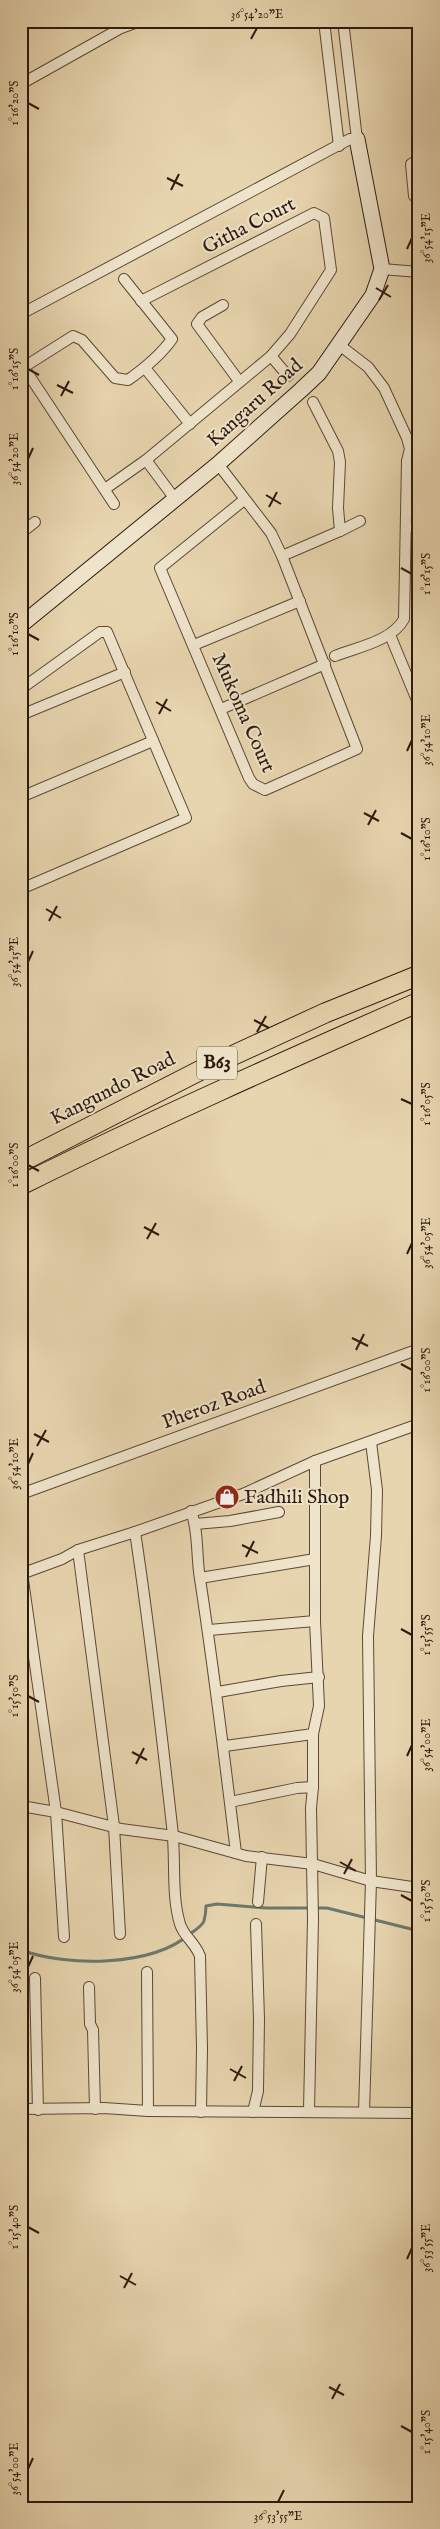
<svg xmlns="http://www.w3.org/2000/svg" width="440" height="2529" viewBox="0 0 440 2529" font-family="'IM FELL English',serif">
	<rect width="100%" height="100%" fill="#e7d5af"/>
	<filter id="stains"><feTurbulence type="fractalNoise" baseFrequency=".004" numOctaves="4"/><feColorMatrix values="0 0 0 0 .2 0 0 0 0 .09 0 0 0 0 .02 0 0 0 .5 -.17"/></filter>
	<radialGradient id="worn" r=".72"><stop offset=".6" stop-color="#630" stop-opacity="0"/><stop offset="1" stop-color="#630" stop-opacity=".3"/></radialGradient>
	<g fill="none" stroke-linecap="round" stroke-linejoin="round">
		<path stroke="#6c796c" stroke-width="3" d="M21,1950C67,1967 151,1967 190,1934C194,1931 202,1926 204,1921C205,1917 206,1911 206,1906L217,1904L266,1908H327L419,1931"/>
		<defs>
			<g id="street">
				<polyline points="324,21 339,146"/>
				<polyline points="21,84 121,28 140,21"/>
				<polyline points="414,196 411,164 419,159"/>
				<polyline points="382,269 419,272"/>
				<polyline points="223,305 202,317 197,324 239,381"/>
				<polyline points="21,314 350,139 357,139 343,21"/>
				<polyline points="271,356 288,376"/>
				<polyline points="21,363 114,504"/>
				<path d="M24,367L73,336L82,340L115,378L128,380C145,368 160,356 172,339L124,279"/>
				<polyline points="145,368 190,424"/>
				<polyline points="146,460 175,499"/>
				<polyline points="218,464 271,533 282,556 357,749 265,790 253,784 249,778 160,568 244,500"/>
				<polyline points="105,489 146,460 271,356 290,334 331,270 324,218 314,213 141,301"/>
				<polyline points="407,527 419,527"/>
				<polyline points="340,531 360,521"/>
				<polyline points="21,533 35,522"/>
				<polyline points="282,556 340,531 338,508 340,462 338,451 313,402"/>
				<polyline points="390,635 419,705"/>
				<polyline points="194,645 300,601"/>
				<path d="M335,656C358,647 392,641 404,619L407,461L410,449L407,438L384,388L368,367L338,344"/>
				<polyline points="21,689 100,632 107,632 186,818 21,889"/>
				<polyline points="221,709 325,664"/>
				<polyline points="21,715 125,672"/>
				<polyline points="21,797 153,741"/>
				<polyline points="21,1494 419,1349"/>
				<path d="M191,1511C199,1533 196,1556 200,1579C214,1670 225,1761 236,1853"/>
				<polyline points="195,1524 230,1521 279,1512"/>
				<path d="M135,1532C150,1630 161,1728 172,1826C176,1857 171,1895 180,1924C184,1937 194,1941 200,1956L202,2048L201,2112"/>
				<polyline points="78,1550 114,1826 120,1934"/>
				<polyline points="22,1573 56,1812 64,1937"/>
				<polyline points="21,1574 62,1559 78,1550 135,1532 243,1494 315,1461 419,1424"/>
				<polyline points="200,1578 315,1559"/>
				<polyline points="209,1630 315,1621"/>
				<polyline points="218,1692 281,1681 319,1677"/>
				<polyline points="225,1746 313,1734 319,1706 315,1621 315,1461"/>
				<polyline points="313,1787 313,1734"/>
				<polyline points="230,1802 297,1788 313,1787 311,1808 313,1919 309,2111"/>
				<polyline points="21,1806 56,1812 121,1829 174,1836 246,1856 313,1864 371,1881 419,1888"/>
				<polyline points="258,1902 262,1857"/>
				<polyline points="147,1972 148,2111"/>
				<polyline points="35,1978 38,2110"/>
				<polyline points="89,1987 90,2024 93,2030 95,2109"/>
				<polyline points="21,2109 104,2108 148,2111 419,2113"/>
				<polyline points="253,2112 258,2091 259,2019 256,1924"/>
				<polyline points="364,2112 371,1881 368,1636 376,1536 377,1490 371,1442"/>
				<polyline points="418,2113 419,2097"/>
			</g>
			<polyline id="secondary" points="21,625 218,464 301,390 319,373 373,295 382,269 357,139"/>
			<g id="highway">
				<polyline points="21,1162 199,1071 325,1013 419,975"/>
				<path d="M21,1185C152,1120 285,1061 419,1002"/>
			</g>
		</defs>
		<use href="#street" stroke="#5b4836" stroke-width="12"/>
		<use href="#secondary" stroke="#2c190e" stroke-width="17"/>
		<use href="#highway" stroke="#2c190e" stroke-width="21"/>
		<use href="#street" stroke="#efe4cb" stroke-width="10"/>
		<use href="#secondary" stroke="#efe4cb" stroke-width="15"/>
		<use href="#highway" stroke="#e7d5af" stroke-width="19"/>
	</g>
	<path fill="none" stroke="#2c190e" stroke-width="2" d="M251,39L257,28M28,103L39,109M167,178L183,186M171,190L179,174M407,249L412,238M376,288L391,297M379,300L388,285M28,369L39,375M57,385L73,393M61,396L69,381M28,459L33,448M266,495L281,504M269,507L277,492M401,568L412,574M28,634L39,640M156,702L171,711M159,714L167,699M407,751L412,740M364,813L379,821M368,825L376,810M401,833L412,839M46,909L61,918M49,921L57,906M28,962L33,951M254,1020L269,1028M257,1032L266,1016M401,1099L412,1104M28,1165L39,1171M144,1227L159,1235M147,1239L156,1223M407,1254L412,1243M352,1338L368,1346M356,1350L364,1334M401,1364L412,1370M34,1434L49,1442M37,1446L46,1430M28,1464L33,1453M242,1545L258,1553M246,1557L254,1541M401,1629L412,1635M28,1696L39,1702M132,1752L147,1760M407,1756L412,1745M136,1764L144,1748M340,1862L356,1871M344,1874L352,1859M401,1895L412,1901M28,1967L33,1956M230,2069L246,2078M234,2081L242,2066M28,2227L39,2233M407,2259L412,2248M120,2276L136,2285M124,2288L132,2273M329,2387L344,2395M332,2399L340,2384M401,2426L412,2432M28,2469L33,2458M278,2502L284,2490"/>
	<defs>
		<symbol id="shop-disc" viewBox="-11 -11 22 22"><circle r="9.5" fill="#8f2418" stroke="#efe4cb"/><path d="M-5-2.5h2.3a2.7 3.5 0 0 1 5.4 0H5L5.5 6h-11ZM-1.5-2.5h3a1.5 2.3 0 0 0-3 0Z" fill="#fff"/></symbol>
	</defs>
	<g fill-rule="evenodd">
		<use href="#shop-disc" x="213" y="1483" width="28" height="28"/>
	</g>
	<g text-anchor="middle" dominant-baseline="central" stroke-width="4" stroke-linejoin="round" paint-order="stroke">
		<rect fill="#efe4cb" stroke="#665647" stroke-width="1" x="197" y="1046.5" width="40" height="33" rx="4"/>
		<g font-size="19" font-weight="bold" fill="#2c190e">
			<text x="217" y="1063">B63</text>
		</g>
		<g font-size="20" fill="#2c190e" stroke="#efe4cb">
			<text transform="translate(249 226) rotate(-27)">Githa Court</text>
			<text transform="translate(255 403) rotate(-42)">Kangaru Road</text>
			<text transform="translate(243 713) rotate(66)">Mukoma Court</text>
			<text transform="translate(113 1089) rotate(-27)">Kangundo Road</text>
			<text transform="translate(214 1405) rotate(-20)">Pheroz Road</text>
		</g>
		<g font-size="20" fill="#2c190e" stroke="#efe4cb" text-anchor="start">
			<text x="244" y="1497">Fadhili Shop</text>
		</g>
	</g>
	<rect width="440" height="2529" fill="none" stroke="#e7d5af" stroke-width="55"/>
	<rect x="28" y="28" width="384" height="2474" fill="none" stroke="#2c190e" stroke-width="2"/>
	<g font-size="12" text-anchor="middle" fill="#2c190e">
		<text x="257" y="18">36°54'20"E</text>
		<text transform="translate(14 103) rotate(-90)" y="4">1°16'20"S</text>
		<text transform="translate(426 238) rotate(-90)" y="4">36°54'15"E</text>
		<text transform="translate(14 369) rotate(-90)" y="4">1°16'15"S</text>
		<text transform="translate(14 459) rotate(-90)" y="4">36°54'20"E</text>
		<text transform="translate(426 574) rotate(-90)" y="4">1°16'15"S</text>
		<text transform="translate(14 634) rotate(-90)" y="4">1°16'10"S</text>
		<text transform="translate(426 740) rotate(-90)" y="4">36°54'10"E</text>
		<text transform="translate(426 839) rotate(-90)" y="4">1°16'10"S</text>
		<text transform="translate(14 962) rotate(-90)" y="4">36°54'15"E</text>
		<text transform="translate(426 1104) rotate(-90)" y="4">1°16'05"S</text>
		<text transform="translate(14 1165) rotate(-90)" y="4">1°16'00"S</text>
		<text transform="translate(426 1243) rotate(-90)" y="4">36°54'05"E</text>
		<text transform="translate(426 1370) rotate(-90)" y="4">1°16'00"S</text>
		<text transform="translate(14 1464) rotate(-90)" y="4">36°54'10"E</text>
		<text transform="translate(426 1635) rotate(-90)" y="4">1°15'55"S</text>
		<text transform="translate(14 1696) rotate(-90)" y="4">1°15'50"S</text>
		<text transform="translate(426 1745) rotate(-90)" y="4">36°54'00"E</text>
		<text transform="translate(426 1901) rotate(-90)" y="4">1°15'50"S</text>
		<text transform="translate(14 1967) rotate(-90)" y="4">36°54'05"E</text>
		<text transform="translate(14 2227) rotate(-90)" y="4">1°15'40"S</text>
		<text transform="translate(426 2248) rotate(-90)" y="4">36°53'55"E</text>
		<text transform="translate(426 2432) rotate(-90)" y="4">1°15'40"S</text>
		<text transform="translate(14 2469) rotate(-90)" y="4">36°54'00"E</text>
		<text x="278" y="2520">36°53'55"E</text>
	</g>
	<rect width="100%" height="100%" filter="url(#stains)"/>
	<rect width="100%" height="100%" fill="url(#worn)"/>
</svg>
